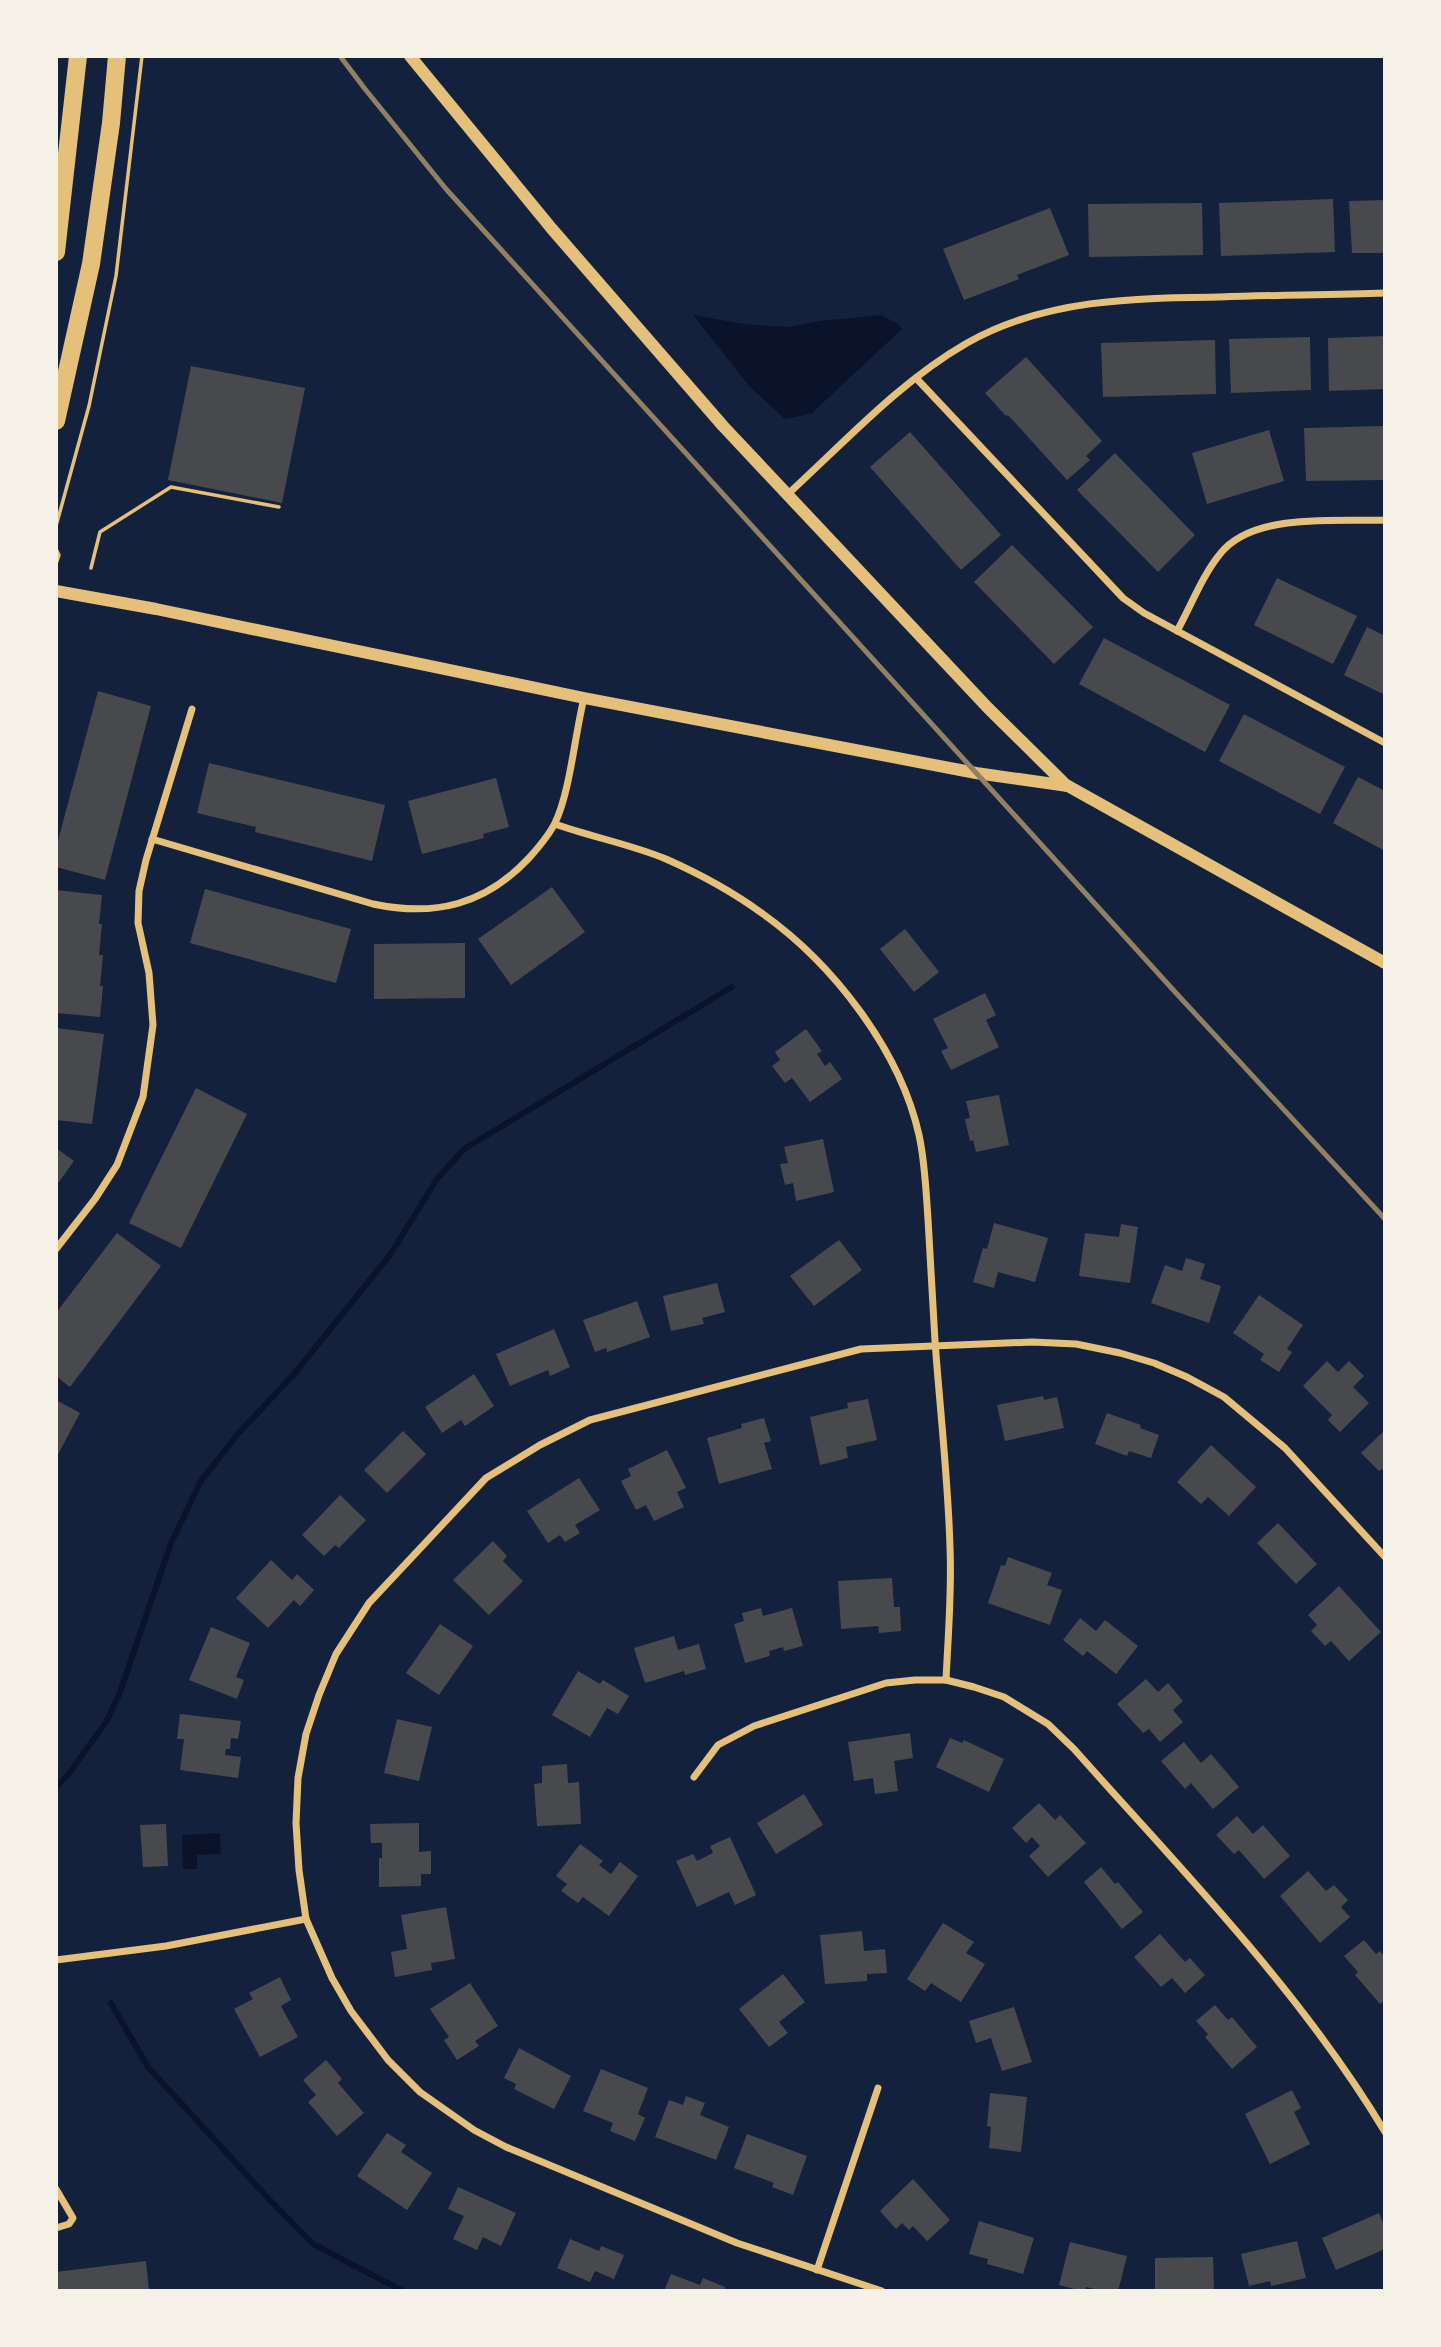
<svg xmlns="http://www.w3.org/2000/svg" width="1441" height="2347" viewBox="0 0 1441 2347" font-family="'Sofia Sans Condensed',sans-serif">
	<rect width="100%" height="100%" fill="#14213d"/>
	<g fill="#0b132b">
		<polygon points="693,315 745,324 788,327 820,321 881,315 898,324 902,329 811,414 785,419 749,386"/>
		<polygon points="220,1833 221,1854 197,1855 197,1869 183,1869 182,1835"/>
	</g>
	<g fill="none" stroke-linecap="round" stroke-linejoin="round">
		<g stroke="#0b132b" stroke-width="6">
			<polyline points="56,1787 67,1776 106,1722 119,1695 171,1543 201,1481 237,1435 294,1374 390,1255 437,1179 464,1149 732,987"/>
			<polyline points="111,2003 148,2067 266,2196 313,2244 403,2291"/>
		</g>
	</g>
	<g fill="#48494c">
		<polygon points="1333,199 1335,252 1221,256 1219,203"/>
		<polygon points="1385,200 1385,253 1352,253 1349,201"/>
		<polygon points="1202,203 1203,255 1089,257 1088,204"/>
		<polygon points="1050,208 1069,255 1017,275 1019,279 964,300 943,249"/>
		<polygon points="1385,336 1385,389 1329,391 1328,338"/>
		<polygon points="1310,337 1311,390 1231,393 1229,339"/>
		<polygon points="1215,340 1216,394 1103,397 1101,343"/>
		<polygon points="1026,357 1102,441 1086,456 1090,460 1067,480 1008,415 1006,416 985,393"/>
		<polygon points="191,366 305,388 282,503 168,480"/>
		<polygon points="1385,426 1385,480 1306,481 1304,428"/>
		<polygon points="1269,430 1284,481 1207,504 1192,453"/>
		<polygon points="910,432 1001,535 961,570 870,467"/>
		<polygon points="1115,453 1195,535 1158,572 1077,490"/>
		<polygon points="1012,545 1093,627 1054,664 974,582"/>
		<polygon points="1277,578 1357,616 1333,664 1254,625"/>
		<polygon points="1367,627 1385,636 1385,695 1344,675"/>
		<polygon points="1104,638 1230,705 1205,752 1079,684"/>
		<polygon points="98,691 151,706 105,880 56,867 56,848"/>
		<polygon points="1244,714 1345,767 1320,814 1219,761"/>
		<polygon points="209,763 385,805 372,861 255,832 256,827 197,813"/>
		<polygon points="1358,777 1385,791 1385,851 1333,823"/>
		<polygon points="496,778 509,827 483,834 484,838 422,854 408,801"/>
		<polygon points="552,887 585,932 511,985 478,939"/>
		<polygon points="205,889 351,929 336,983 190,943"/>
		<polygon points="56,890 102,895 99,924 102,924 99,955 103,955 100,986 103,986 100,1017 56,1013"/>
		<polygon points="905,929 939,972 914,992 880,949"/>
		<polygon points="465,943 465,998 374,999 374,944"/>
		<polygon points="985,993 996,1015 986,1020 999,1047 951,1070 941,1051 948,1048 933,1019"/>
		<polygon points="56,1028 104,1034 92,1124 56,1120"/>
		<polygon points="806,1029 822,1051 817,1054 825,1066 830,1062 842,1079 810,1102 792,1078 785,1083 772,1066 780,1060 775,1052"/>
		<polygon points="196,1088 247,1114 181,1248 129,1223"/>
		<polygon points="999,1095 1009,1145 976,1152 973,1140 970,1141 965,1119 970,1118 966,1101"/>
		<polygon points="823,1139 834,1192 796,1201 793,1183 785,1185 780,1164 788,1163 784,1147"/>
		<polygon points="56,1148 74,1161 56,1186"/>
		<polygon points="994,1223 1048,1238 1035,1282 998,1272 994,1288 973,1282 983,1248 987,1249"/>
		<polygon points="1121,1224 1138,1227 1130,1283 1079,1276 1085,1233 1119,1237"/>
		<polygon points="117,1233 161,1266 70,1387 56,1376 56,1313"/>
		<polygon points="839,1240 862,1270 814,1306 790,1276"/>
		<polygon points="1186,1258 1205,1264 1200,1279 1221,1286 1209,1323 1151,1303 1165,1265 1182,1271"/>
		<polygon points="717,1283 725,1312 702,1318 704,1324 671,1331 663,1296"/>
		<polygon points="1259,1295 1303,1325 1287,1349 1292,1352 1279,1372 1260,1360 1264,1354 1233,1333"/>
		<polygon points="637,1301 650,1337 607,1352 606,1348 595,1352 583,1320"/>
		<polygon points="554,1329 570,1367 550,1376 548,1370 510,1386 496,1354"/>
		<polygon points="1327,1361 1338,1372 1349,1361 1364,1376 1353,1387 1369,1403 1340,1432 1328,1420 1332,1415 1303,1386"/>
		<polygon points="474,1374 494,1406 465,1426 461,1420 442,1433 425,1407"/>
		<polygon points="1043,1396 1044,1400 1057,1397 1064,1428 1005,1441 997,1405"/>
		<polygon points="868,1399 877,1440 846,1447 848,1458 820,1465 810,1417 848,1408 847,1403"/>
		<polygon points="56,1400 80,1413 56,1458"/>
		<polygon points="1107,1413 1141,1425 1140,1428 1159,1435 1151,1458 1129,1451 1127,1456 1095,1444"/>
		<polygon points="764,1418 771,1441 764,1443 772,1469 719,1484 707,1438 742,1428 741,1424"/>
		<polygon points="1385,1430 1385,1472 1382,1469 1379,1471 1361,1453"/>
		<polygon points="403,1431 426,1454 387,1493 364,1470"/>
		<polygon points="1211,1445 1256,1487 1229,1516 1208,1497 1201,1504 1177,1482"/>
		<polygon points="667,1450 686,1488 677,1492 684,1507 654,1521 646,1505 636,1510 621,1481 631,1476 628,1469"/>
		<polygon points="579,1478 600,1510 575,1525 580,1533 565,1542 560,1535 548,1543 527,1511"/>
		<polygon points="340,1495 366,1520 339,1548 335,1545 324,1556 302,1535"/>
		<polygon points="1278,1523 1317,1564 1296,1584 1257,1543"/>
		<polygon points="493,1541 507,1556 503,1561 523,1581 489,1615 453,1580"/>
		<polygon points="1008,1557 1052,1573 1047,1585 1062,1590 1050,1625 988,1603 1001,1565 1005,1566"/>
		<polygon points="271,1560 292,1580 297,1574 314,1590 300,1606 294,1600 268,1628 236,1598"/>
		<polygon points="892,1578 894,1607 900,1607 901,1631 879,1633 878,1626 841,1629 838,1581"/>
		<polygon points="1339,1586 1381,1632 1349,1661 1331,1641 1325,1646 1311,1631 1317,1625 1308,1615"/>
		<polygon points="761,1608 763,1616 792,1608 803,1646 784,1651 783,1647 769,1651 770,1656 745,1663 734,1624 744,1621 742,1613"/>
		<polygon points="1080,1618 1096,1631 1105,1620 1138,1646 1116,1674 1087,1651 1083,1656 1063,1640"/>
		<polygon points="440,1624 473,1646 439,1695 406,1673"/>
		<polygon points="211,1627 250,1643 236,1677 244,1680 237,1699 189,1680"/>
		<polygon points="674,1636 678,1650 699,1644 706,1669 685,1675 684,1671 645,1683 634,1648"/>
		<polygon points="578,1671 600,1684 603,1680 629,1696 618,1714 607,1708 590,1737 552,1715"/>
		<polygon points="1146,1679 1158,1692 1168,1683 1183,1701 1173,1710 1183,1722 1160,1742 1149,1729 1143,1733 1117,1704"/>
		<polygon points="180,1714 241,1721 238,1739 231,1738 230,1749 226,1749 225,1755 241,1757 238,1778 180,1770 184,1739 177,1739"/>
		<polygon points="397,1719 432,1727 419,1781 384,1773"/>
		<polygon points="910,1733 913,1758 894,1761 898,1791 875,1794 873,1778 854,1781 848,1742"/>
		<polygon points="950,1738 962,1743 964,1740 1004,1759 989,1792 936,1767"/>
		<polygon points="1184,1742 1201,1763 1211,1754 1239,1787 1213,1809 1191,1783 1185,1789 1161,1761"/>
		<polygon points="567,1764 568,1783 579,1782 581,1824 537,1826 534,1784 542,1783 542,1766"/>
		<polygon points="804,1794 823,1825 776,1854 757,1823"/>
		<polygon points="1039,1803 1055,1820 1060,1815 1086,1843 1048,1877 1029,1856 1040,1846 1032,1837 1026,1843 1012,1828"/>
		<polygon points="1237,1816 1253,1834 1263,1825 1290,1856 1264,1879 1239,1850 1234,1854 1216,1835"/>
		<polygon points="419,1823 419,1852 431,1851 431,1874 421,1874 421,1886 379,1887 379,1858 382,1858 382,1843 371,1843 370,1824"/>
		<polygon points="166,1824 168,1866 143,1867 140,1825"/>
		<polygon points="730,1837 756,1895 735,1905 729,1892 697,1907 676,1861 693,1854 697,1861 713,1853 710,1846"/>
		<polygon points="580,1844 603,1861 599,1865 611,1874 620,1862 638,1876 609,1916 583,1897 578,1903 561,1891 567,1884 556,1876"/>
		<polygon points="1101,1867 1115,1884 1118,1882 1143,1912 1122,1929 1084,1882"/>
		<polygon points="1308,1871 1326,1891 1334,1885 1348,1900 1341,1907 1350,1917 1320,1943 1280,1896"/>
		<polygon points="446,1907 455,1959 431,1963 432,1970 395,1977 391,1952 407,1949 401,1915"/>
		<polygon points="943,1923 974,1942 966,1953 985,1964 961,2002 931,1983 925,1991 907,1979"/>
		<polygon points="862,1931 864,1951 885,1949 887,1973 867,1974 867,1981 825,1984 820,1935"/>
		<polygon points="1160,1934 1185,1962 1190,1958 1205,1975 1185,1993 1172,1978 1161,1987 1134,1957"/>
		<polygon points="1364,1940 1376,1954 1380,1951 1385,1958 1385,2000 1380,2004 1355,1975 1358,1972 1344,1956"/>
		<polygon points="783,1974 805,2002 779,2022 788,2033 769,2047 739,2009"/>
		<polygon points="280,1977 291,2000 281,2006 298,2037 260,2057 234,2009 253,1999 249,1993"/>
		<polygon points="470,1983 498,2026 475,2041 479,2046 457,2060 444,2040 449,2037 430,2009"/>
		<polygon points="1215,2005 1228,2020 1232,2017 1257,2047 1232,2069 1205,2037 1208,2034 1196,2021"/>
		<polygon points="1014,2007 1032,2062 1002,2071 991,2038 976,2043 969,2021"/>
		<polygon points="519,2048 571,2076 554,2109 514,2089 516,2084 504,2078"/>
		<polygon points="326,2060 342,2079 338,2083 364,2113 337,2136 308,2102 316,2095 303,2080"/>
		<polygon points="601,2069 648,2088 638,2114 645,2118 635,2141 610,2131 613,2123 583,2111"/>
		<polygon points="1292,2090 1301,2108 1294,2112 1310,2144 1270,2164 1245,2114"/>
		<polygon points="990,2093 1027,2097 1021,2152 989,2148 991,2127 987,2126"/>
		<polygon points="686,2096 705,2103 700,2115 729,2127 716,2160 655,2137 669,2100 683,2105"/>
		<polygon points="387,2133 406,2145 401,2152 432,2173 407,2210 357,2176"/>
		<polygon points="747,2134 807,2156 793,2195 772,2187 774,2183 734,2168"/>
		<polygon points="913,2179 950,2220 927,2241 913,2226 909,2230 902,2223 896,2229 880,2211"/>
		<polygon points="458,2187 516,2213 501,2246 483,2237 477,2250 453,2239 464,2216 448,2209"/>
		<polygon points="1379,2213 1385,2227 1385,2249 1336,2270 1322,2238"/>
		<polygon points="979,2221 1034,2238 1023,2274 987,2264 988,2259 969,2254"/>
		<polygon points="570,2239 599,2251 601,2246 624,2255 614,2279 595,2271 590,2282 557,2268"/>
		<polygon points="1297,2241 1306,2278 1271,2286 1270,2281 1249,2286 1241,2254"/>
		<polygon points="1070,2242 1127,2256 1118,2291 1103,2291 1086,2287 1085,2291 1082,2291 1059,2285"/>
		<polygon points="1213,2257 1214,2291 1155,2291 1155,2258"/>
		<polygon points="146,2261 149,2291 56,2291 56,2272"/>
		<polygon points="671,2274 700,2285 703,2278 725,2287 724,2291 664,2291"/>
	</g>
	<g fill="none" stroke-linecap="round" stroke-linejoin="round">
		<g stroke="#e5c07b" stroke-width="3.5">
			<polyline points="56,526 89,406 116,276 142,56"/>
			<polyline points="56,549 59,555 56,564"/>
			<polyline points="91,568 100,532 171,487 279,507"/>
		</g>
		<g stroke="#e5c07b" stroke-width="7">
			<polyline points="916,378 1123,598 1144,613 1385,743"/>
			<path d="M788,494C845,442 899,382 967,343C1044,299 1134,298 1220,297C1275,295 1330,295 1385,293"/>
			<path d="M1177,631C1191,606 1202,576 1220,554C1253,512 1336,522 1385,520"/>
			<path d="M555,824C591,837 630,844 666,859C700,874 733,892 763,914C833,964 900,1050 919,1135C925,1162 926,1191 928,1219C930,1260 933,1300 935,1341C940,1410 948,1478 950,1547C952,1591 948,1636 946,1680"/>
			<path d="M152,839L373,904C435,917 485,905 529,858C538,848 549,835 555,823C570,792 575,734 584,698"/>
			<polyline points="56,1249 95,1199 117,1165 143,1097 153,1025 149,973 138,923 139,891 146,860 192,709"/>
			<path d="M694,1777L718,1745L754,1726L886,1683L915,1680H946L974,1687L1004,1697L1048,1724L1074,1749C1183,1872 1300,1990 1385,2132"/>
			<polyline points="56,1960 166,1946 306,1919"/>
			<polyline points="56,2189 73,2218 69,2224 56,2228"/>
			<polyline points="817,2270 878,2088"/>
			<polyline points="882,2291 737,2243 506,2147 474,2130 420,2092 388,2060 351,2011 332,1978 306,1919 299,1870 296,1823 298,1778 306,1734 319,1695 336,1654 369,1603 486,1478 540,1445 590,1420 861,1349 1032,1342 1076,1344 1120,1353 1154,1363 1187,1377 1224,1397 1285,1448 1385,1557"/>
		</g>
		<g stroke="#e5c07b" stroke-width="12">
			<polyline points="410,56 552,229 723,426 988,708 1067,786"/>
			<polyline points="56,591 156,609 584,698 976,773 1068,786 1385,963"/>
		</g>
		<g stroke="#e5c07b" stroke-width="18">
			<polyline points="56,252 78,56"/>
			<polyline points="56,421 91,264 111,123 117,56"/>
		</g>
		<polyline stroke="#918062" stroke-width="5" points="340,56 365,89 446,189 1176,993 1385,1219"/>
	</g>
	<rect width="1441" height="2347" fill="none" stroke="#f6f1e7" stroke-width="116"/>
</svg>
